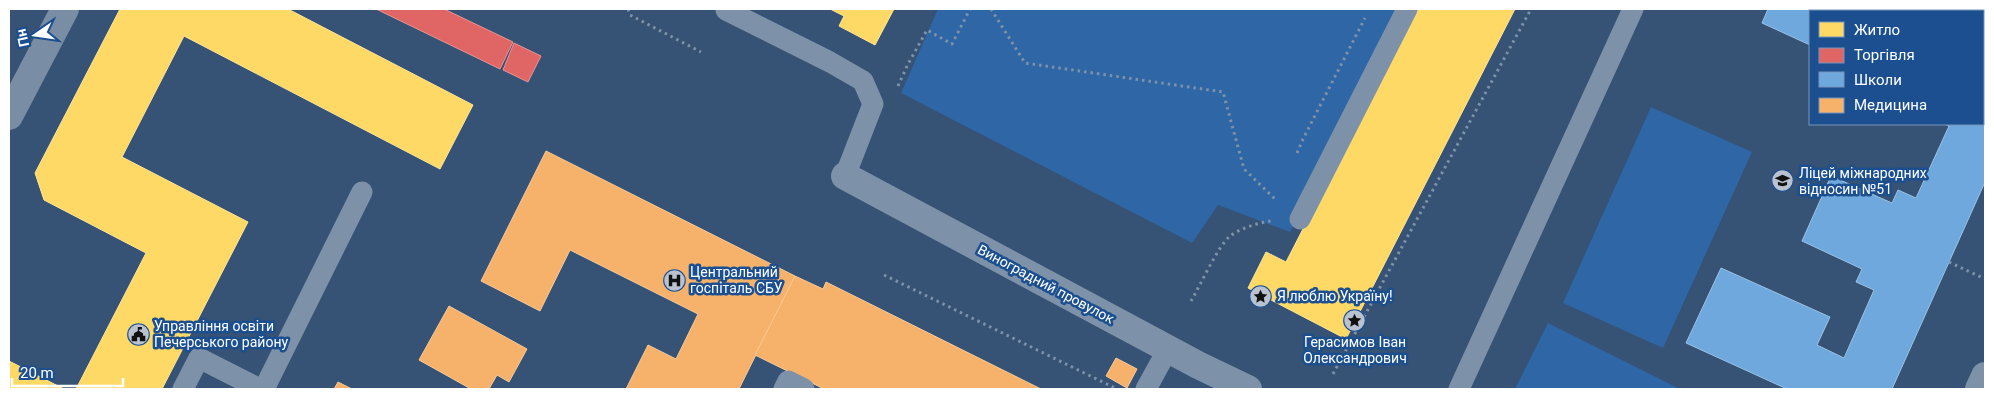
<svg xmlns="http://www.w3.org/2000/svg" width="1994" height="398" viewBox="0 0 1994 398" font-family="Roboto,sans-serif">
	<rect width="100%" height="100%" fill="#365274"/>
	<g fill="#2f66a5">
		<polygon points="938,9 1407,9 1290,232 1218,205 1192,243 901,93"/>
		<polygon points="1651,107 1752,152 1663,348 1563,303"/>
		<polygon points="1548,323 1680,389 1515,389"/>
	</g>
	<g fill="#ffd966" stroke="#ffe494">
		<polygon points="120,9 288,9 473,105 440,169 184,36 122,157 248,222 162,389 76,389 146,253 44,200 35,173"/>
		<polygon points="830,9 894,9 875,45 839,26 844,16"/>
		<polygon points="1416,9 1515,9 1346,339 1248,288 1266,252 1286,262"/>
		<polygon points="9,361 64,389 9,389"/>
	</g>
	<g fill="#e06666" stroke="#e99494">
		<polygon points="376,9 444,9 513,42 500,69"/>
		<polygon points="514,43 541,56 528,82 503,70"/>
	</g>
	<g fill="#6fa8dc" stroke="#9ac2e6">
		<polygon points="1768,9 1919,9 1924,11 1810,11 1810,45 1762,23"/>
		<polygon points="1983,38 1985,39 1985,182 1892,389 1787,389 1686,343 1721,268 1830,317 1817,345 1844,358 1874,290 1856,282 1862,269 1802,241 1831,176 1892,203 1898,190 1916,198 1949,126 1944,124 1983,124"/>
	</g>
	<g fill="#f6b26b" stroke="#f9c997">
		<polygon points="546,151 795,276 739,389 626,389 648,345 676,359 698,314 570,250 540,311 481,281"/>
		<polygon points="795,276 823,289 826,282 1041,389 824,389 755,355"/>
		<polygon points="449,306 527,349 509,382 497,375 489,389 471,389 419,360"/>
		<polygon points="1116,358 1137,369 1127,388 1106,376"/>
		<polygon points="338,382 352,389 334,389"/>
	</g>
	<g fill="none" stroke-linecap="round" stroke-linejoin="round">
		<g stroke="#7d92a8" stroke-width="3" stroke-dasharray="2.5 4" stroke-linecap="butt">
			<polyline points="628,9 630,15 701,52"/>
			<polyline points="991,9 1025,63 1223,92 1244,169 1277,201"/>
			<polyline points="898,86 908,64 927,30 952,44 970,9"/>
			<polyline points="1297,153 1303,139 1365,18"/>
			<polyline points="1949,262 1985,279"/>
			<polyline points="884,275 1117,389"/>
			<path d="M1191,301C1200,286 1218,246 1230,236C1241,228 1258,223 1271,221"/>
			<polyline points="1333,374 1531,9"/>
		</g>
		<g stroke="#7d92a8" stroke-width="21">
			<polyline points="726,10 830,62 863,81 873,104 845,176"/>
			<polyline points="1300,219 1407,9"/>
			<polyline points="183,389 199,358 260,389"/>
			<polyline points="264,389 362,192"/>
			<polyline points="784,389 788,381 804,389"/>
			<polyline points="1146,389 1168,349"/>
			<polyline points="1459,389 1633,9"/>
		</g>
		<g stroke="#7d92a8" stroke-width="28">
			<polyline points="845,176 1198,365 1248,389"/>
			<polyline points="1979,389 1985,376"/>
		</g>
		<polyline stroke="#798da4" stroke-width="28" points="9,116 65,9"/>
	</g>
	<defs>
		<symbol id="school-disc" viewBox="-11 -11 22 22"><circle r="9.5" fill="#b9c2ce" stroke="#1b4f8f"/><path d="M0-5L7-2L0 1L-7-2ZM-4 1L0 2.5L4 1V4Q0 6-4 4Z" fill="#111"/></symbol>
		<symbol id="hospital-disc" viewBox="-11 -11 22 22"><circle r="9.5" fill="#b9c2ce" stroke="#1b4f8f"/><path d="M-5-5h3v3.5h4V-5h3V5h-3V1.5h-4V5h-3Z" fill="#111"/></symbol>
		<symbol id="sight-disc" viewBox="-11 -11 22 22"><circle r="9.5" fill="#b9c2ce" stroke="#1b4f8f"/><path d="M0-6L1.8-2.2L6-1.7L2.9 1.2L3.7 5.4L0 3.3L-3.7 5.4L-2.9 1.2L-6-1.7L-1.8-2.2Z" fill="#111"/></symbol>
		<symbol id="civic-disc" viewBox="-11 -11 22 22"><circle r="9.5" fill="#b9c2ce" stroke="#1b4f8f"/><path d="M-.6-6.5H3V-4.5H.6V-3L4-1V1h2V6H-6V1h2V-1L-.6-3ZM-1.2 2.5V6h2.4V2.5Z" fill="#111"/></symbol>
	</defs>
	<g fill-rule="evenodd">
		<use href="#school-disc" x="1770" y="168" width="25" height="25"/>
		<use href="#hospital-disc" x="662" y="268" width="25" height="25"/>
		<use href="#sight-disc" x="1248" y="284" width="25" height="25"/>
		<use href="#sight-disc" x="1342" y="308" width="25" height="25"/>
		<use href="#civic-disc" x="126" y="322" width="25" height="25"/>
	</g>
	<g text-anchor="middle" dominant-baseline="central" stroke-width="5" stroke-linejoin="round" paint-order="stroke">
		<g font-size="14" fill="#fff" stroke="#1b4f8f" text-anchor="start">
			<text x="1799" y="173">Ліцей міжнародних<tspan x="1799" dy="16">відносин №51</tspan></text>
			<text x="690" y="272">Центральний<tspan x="690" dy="16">госпіталь СБУ</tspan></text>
			<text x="1277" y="296">Я люблю Україну!</text>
			<text x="154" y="326">Управління освіти<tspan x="154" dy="16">Печерського району</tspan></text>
			<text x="1355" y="342" text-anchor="middle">Герасимов Іван<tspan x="1355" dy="16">Олександрович</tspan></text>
		</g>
		<g font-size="14" fill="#fff" stroke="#1b4f8f">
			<text transform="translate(1046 284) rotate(28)">Виноградний провулок</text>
		</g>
	</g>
	<rect width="1994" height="398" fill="none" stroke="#ffffff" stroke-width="20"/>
	<rect x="1809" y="10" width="175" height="115" fill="#1b4f8f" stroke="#7695bc"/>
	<rect x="1819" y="22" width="25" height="15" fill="#ffd966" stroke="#7695bc"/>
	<text x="1854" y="35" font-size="15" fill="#ffffff">Житло</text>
	<rect x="1819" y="48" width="25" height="15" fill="#e06666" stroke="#7695bc"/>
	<text x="1854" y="60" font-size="15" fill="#ffffff">Торгівля</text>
	<rect x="1819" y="72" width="25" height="15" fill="#6fa8dc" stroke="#7695bc"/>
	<text x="1854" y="85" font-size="15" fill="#ffffff">Школи</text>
	<rect x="1819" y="98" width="25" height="15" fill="#f6b26b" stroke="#7695bc"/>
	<text x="1854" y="110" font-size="15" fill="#ffffff">Медицина</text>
	<g transform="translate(35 35) rotate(257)" stroke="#1b4f8f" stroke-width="4" paint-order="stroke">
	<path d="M0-4L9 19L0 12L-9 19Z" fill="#ffffff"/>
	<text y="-8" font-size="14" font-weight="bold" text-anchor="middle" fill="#ffffff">Пн</text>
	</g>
	<path d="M12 378v8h111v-8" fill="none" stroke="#ffffff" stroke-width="2.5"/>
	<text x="20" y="378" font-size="15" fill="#ffffff" stroke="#1b4f8f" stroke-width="4" paint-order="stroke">20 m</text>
</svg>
